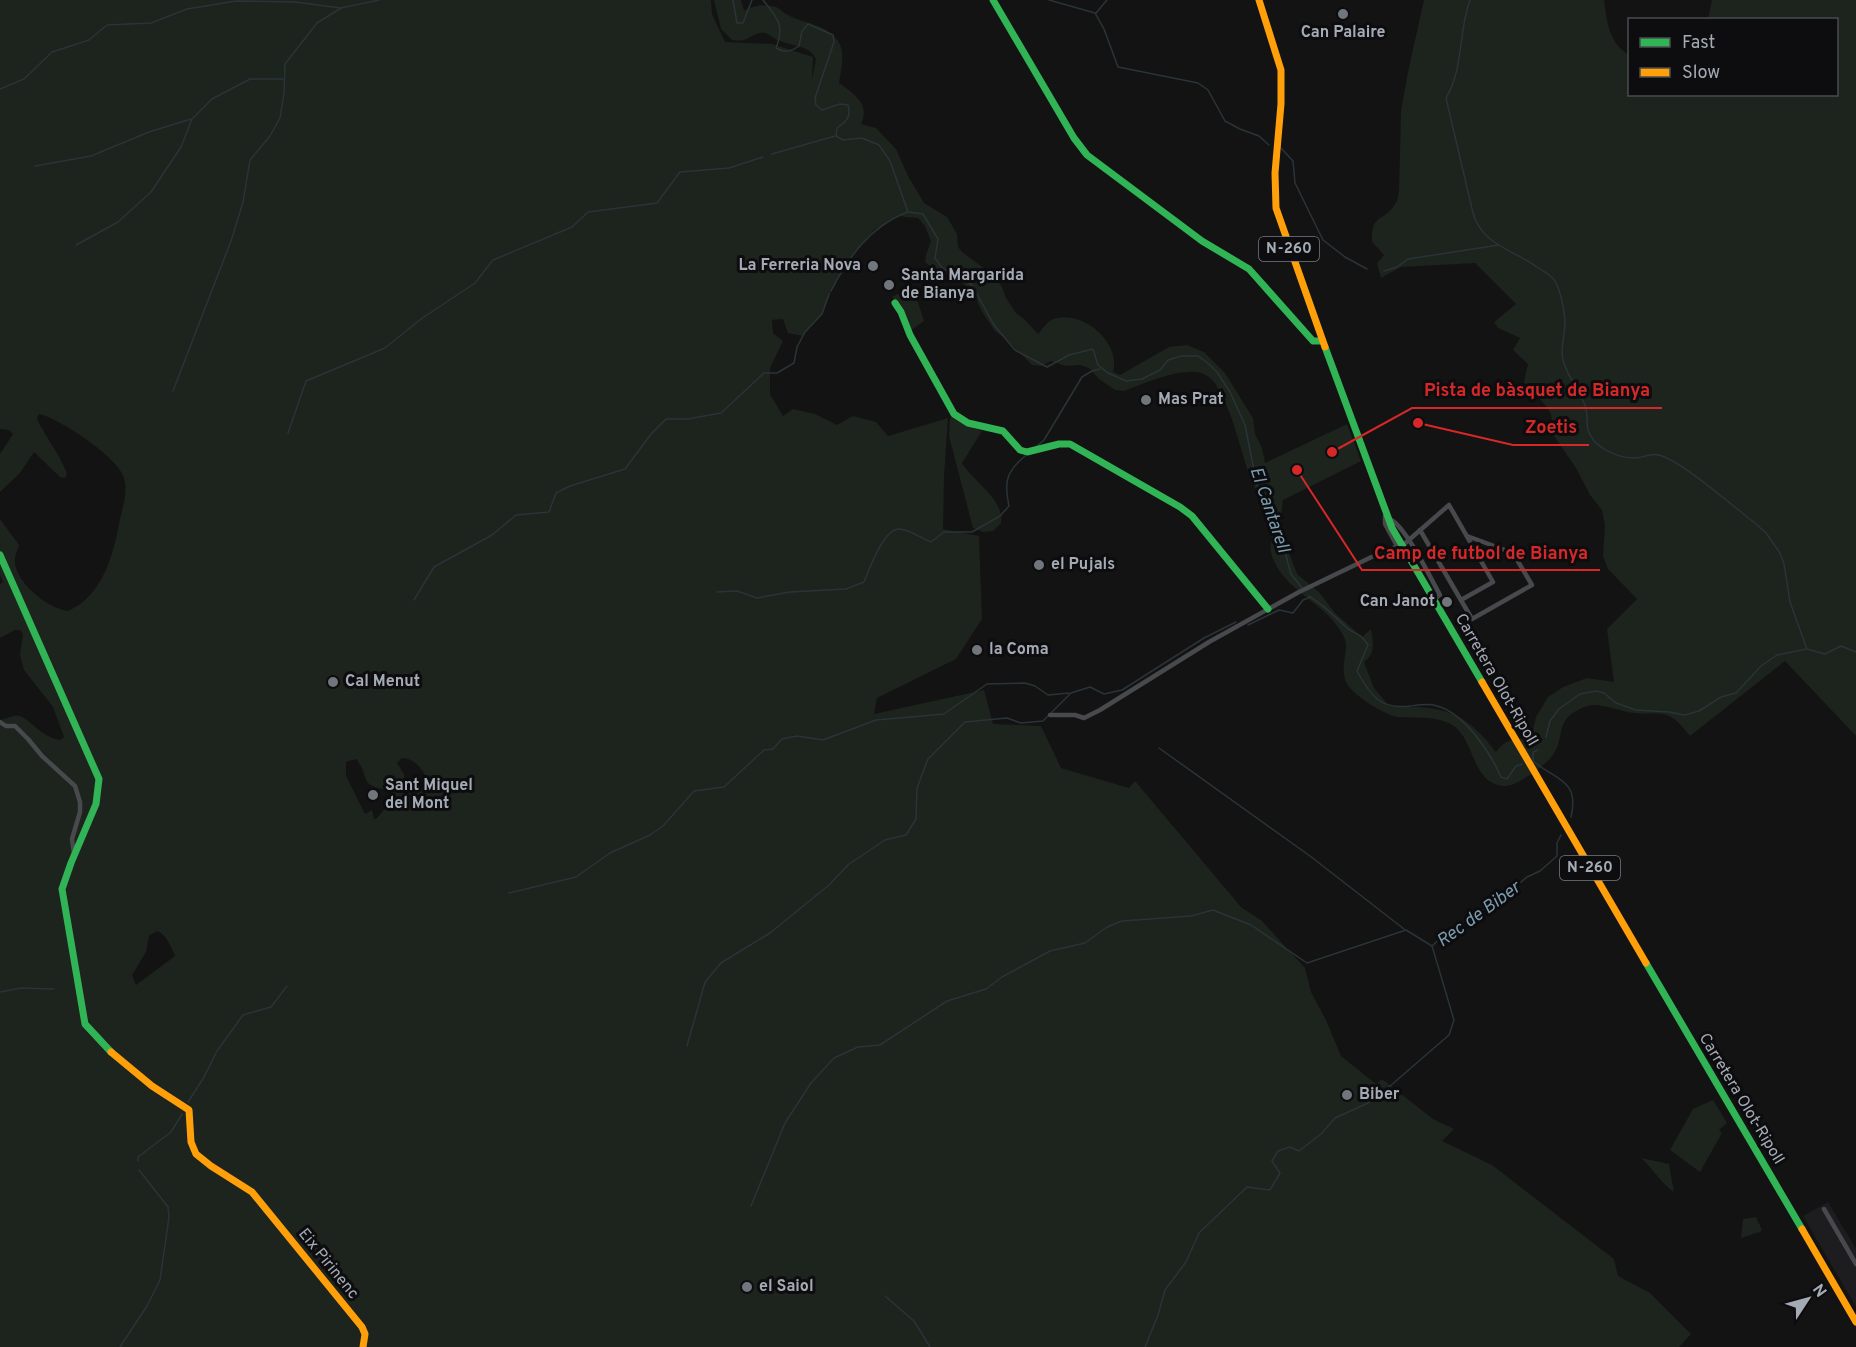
<svg xmlns="http://www.w3.org/2000/svg" width="1856" height="1347" viewBox="0 0 1856 1347" font-family="Overpass,sans-serif">
	<rect width="100%" height="100%" fill="#131313"/>
	<polygon fill="#1d1d1f" points="1828,1202 1856,1249 1856,1307 1803,1216"/>
	<g fill="#1d231d" fill-rule="evenodd">
		<path d="M0,0H711L712,14L725,42L772,44L813,57L812,80L816,59C810,45 790,46 778,40C772,38 767,31 760,33C749,35 747,43 732,40L721,29L714,0H741L744,11C753,5 764,4 776,7C781,9 783,13 788,15C804,24 825,23 838,41C846,53 841,69 839,83C853,93 871,104 861,124L876,128L896,149L908,176L924,203L947,217L957,234L958,247L962,252L993,275L1002,287L1006,298L1016,313L1025,320L1038,334C1042,330 1046,323 1051,320C1080,307 1122,342 1113,372L1120,375L1169,347L1187,345L1204,352L1225,373L1253,418L1255,434L1262,448L1265,463L1347,424L1361,461L1283,500L1280,529L1297,574L1319,592L1335,613L1362,637L1371,629C1373,643 1376,653 1364,662L1374,688L1389,706C1442,707 1462,708 1496,752C1506,738 1515,739 1531,739L1536,717L1548,697L1563,687L1587,678L1614,682L1607,629L1637,599L1608,569L1603,556L1605,525L1602,510L1590,495L1576,468L1554,436L1551,414L1547,407L1524,382L1528,364L1513,350L1520,338L1498,328L1494,322L1516,304L1475,263L1401,267L1381,278L1377,263L1384,255L1372,242C1371,214 1381,223 1394,206C1397,202 1398,197 1399,192L1401,111L1408,72L1424,0H1604C1607,22 1609,43 1629,55L1630,94H1836V20L1708,19L1712,0H1856V736L1785,661L1690,736C1684,729 1676,718 1667,715C1658,712 1645,715 1635,713C1621,712 1605,704 1591,705C1587,706 1581,708 1578,710C1555,721 1565,738 1553,755C1546,765 1516,787 1504,786C1468,783 1477,733 1446,722C1430,716 1414,718 1397,717C1387,716 1357,697 1351,689C1335,672 1351,651 1344,637C1329,605 1289,594 1274,561C1266,544 1275,537 1273,522C1271,507 1258,495 1252,482C1242,458 1228,387 1206,375C1187,364 1143,384 1124,391L1115,390L1099,379L1089,368L1080,365L1066,366L1051,361L1041,366L1032,365L1006,339L995,331L981,310L973,290L960,282L952,280L942,271L932,268L925,262L926,255L931,241L925,226L918,218L904,217L900,215L874,230L852,255L834,285L822,314L803,336L788,333L783,319L772,320L773,333L783,341L770,368V394L783,416L793,409L815,414L837,425L853,416L876,422L888,436L948,418L944,477L943,529L979,536L982,619L956,659L877,698L874,714L984,690L993,724L1041,726L1061,768L1129,788L1135,781L1241,907L1262,921L1305,968L1311,992L1326,1020L1341,1056L1376,1084L1382,1079L1433,1119L1454,1129L1442,1141L1492,1165L1614,1259L1618,1276L1650,1293L1691,1334L1679,1347H0V720C5,719 13,715 19,716C30,718 40,737 60,740L64,737L53,707L24,670L20,655L23,634L20,630H15L0,638V584L3,582L0,575V519L19,545C18,550 15,554 15,559C13,581 48,609 68,611C103,596 114,553 120,519C123,506 128,492 124,478C119,458 59,418 39,414L37,419C46,438 60,454 67,474L65,478L60,477L34,452L20,473L0,492V454L13,434L9,430L0,429ZM402,758C412,758 420,766 425,775L423,787L410,792L404,782V774L397,763ZM356,759C371,777 357,785 387,790L392,796L389,804L376,819H374L372,810L365,814L346,776V762ZM157,931C167,935 171,947 175,956L136,985L132,975L146,952L149,936Z"/>
		<polygon points="900,293 916,296 924,321 910,331 902,309 892,297"/>
		<path d="M954,416L962,423L982,431L962,463C974,483 1004,498 1001,523L993,531L983,532L973,528L949,436L950,418Z"/>
		<polygon points="1713,1100 1727,1123 1719,1130 1722,1133 1700,1172 1670,1150 1693,1109"/>
		<path d="M1641,1158L1669,1164L1674,1192C1661,1183 1653,1169 1641,1158Z"/>
		<polygon points="1756,1217 1762,1230 1760,1232 1741,1238 1743,1219"/>
	</g>
	<g fill="none" stroke-linecap="round" stroke-linejoin="round">
		<g stroke="#2a3438" stroke-width="1.5">
			<polyline points="733,0 737,23 743,23 752,0"/>
			<path d="M763,0C778,19 785,25 776,48C785,53 790,52 799,46L802,31L808,24L833,35L834,42L815,98L816,105L822,110L840,104L848,105C851,117 847,121 837,128L836,136L843,140L862,138L879,145L890,161L908,212L923,214L938,239L935,258L942,268L972,285L994,325L1015,350L1047,367L1069,355L1093,349L1098,365L1108,373L1126,381L1142,379L1160,370L1168,360L1181,356H1198L1209,364L1217,372L1230,392L1245,425L1257,485L1274,512L1291,574L1302,588"/>
			<polyline points="1049,0 1095,13 1104,29 1118,67 1198,83 1208,90 1225,121 1240,129 1259,136 1269,145"/>
			<path d="M1470,0C1458,32 1464,68 1446,98L1473,213C1483,246 1512,249 1537,267C1543,271 1551,275 1555,281C1561,292 1564,310 1565,321C1565,332 1562,343 1562,353C1563,371 1578,387 1584,403C1589,414 1586,423 1588,430C1593,448 1620,459 1637,458C1644,457 1652,453 1659,455C1682,461 1735,508 1756,524L1766,533L1780,553L1784,564L1790,602L1807,649L1825,654L1841,646L1856,652"/>
			<polyline points="1096,13 1107,0"/>
			<polyline points="0,89 24,79 52,52 89,40 107,25 151,23 187,9 236,1 295,2 341,8"/>
			<polyline points="1281,148 1293,161 1295,183 1323,240 1345,257 1367,269"/>
			<polyline points="772,154 835,136"/>
			<polyline points="35,166 91,156 149,132 191,119"/>
			<polyline points="76,245 118,222 151,192 181,147 192,119 212,99 250,79 283,79"/>
			<polyline points="1384,271 1397,267 1408,259 1499,245"/>
			<path d="M831,291C849,256 870,227 907,212"/>
			<polyline points="173,391 231,241 243,202 250,160 270,136 280,118 284,93 285,64 317,23 341,8 379,0"/>
			<polyline points="288,433 306,381 385,348 421,319 475,283 493,260 572,227 588,212 657,203 680,172 729,168 763,157"/>
			<polyline points="1036,447 1044,440 1082,377 1092,371 1100,369"/>
			<path d="M717,592L737,591L757,598L790,592L846,589L864,582C869,570 884,527 900,529C910,530 921,538 931,542L944,532H972L1000,516L1009,506C1004,482 1006,472 1025,456"/>
			<path d="M1309,596C1323,605 1334,615 1346,627C1356,636 1359,631 1368,645L1357,671C1370,695 1380,710 1410,706C1418,705 1429,703 1437,706C1464,713 1490,752 1501,777L1507,779L1516,766L1522,764"/>
			<polyline points="414,600 434,567 492,535 516,515 549,512 556,493 570,486 625,469 651,434 666,419 688,419 721,413 764,373 777,373 794,363 797,347 805,332 822,314 829,294"/>
			<polyline points="1248,625 1279,610 1293,613 1303,600 1311,597"/>
			<polyline points="1546,737 1550,721 1559,709 1580,694 1597,691 1604,693 1616,703 1636,710 1669,712 1685,715 1699,711 1721,697 1736,693 1761,666 1777,655 1807,649"/>
			<polyline points="1159,748 1310,856 1404,929"/>
			<path d="M1538,750L1533,752V761C1555,780 1580,779 1571,817"/>
			<polyline points="509,893 576,877 610,853 650,835 663,826 694,791 724,787 764,750 773,749 782,739 797,736 823,740 876,720 944,714 987,684 1025,683 1035,686 1048,695 1069,693"/>
			<polyline points="0,992 21,988 54,989"/>
			<polyline points="687,1046 705,982 721,963 770,933 829,885 849,864 885,840 906,835 916,819 917,788 928,759 965,722 1007,718 1021,723 1043,721 1071,693 1090,687 1104,694 1122,690 1204,638 1236,622"/>
			<polyline points="188,1102 204,1077 217,1051 243,1015 271,1007 287,986"/>
			<polyline points="138,1161 138,1157 171,1132 182,1114"/>
			<polyline points="751,1206 785,1123 811,1083 834,1058 858,1047 880,1045 947,1001 986,989 1002,977 1050,951 1085,943 1107,927 1122,921 1191,916 1213,910 1251,925 1307,963 1406,930 1432,946"/>
			<polyline points="885,1296 914,1321 930,1347"/>
			<polyline points="120,1347 147,1306 160,1280 169,1217 168,1207 139,1170"/>
			<polyline points="1145,1347 1158,1315 1165,1290 1186,1262 1199,1233 1247,1187 1270,1190 1280,1173 1272,1161 1278,1151 1290,1147 1299,1151 1321,1134 1335,1118 1368,1103 1382,1093 1449,1035 1454,1020 1432,946 1443,936 1506,895 1527,877 1540,871 1557,856 1557,843 1561,835"/>
		</g>
		<g stroke="#47494c" stroke-width="4.5">
			<polyline points="1385,516 1385,524 1397,546"/>
			<path d="M1389,519C1404,523 1431,579 1440,595L1433,600"/>
			<polyline points="1420,530 1472,619 1532,585 1513,553 1467,536"/>
			<polyline points="1402,546 1449,505 1493,582 1461,600"/>
			<polyline points="1050,715 1075,715 1084,718 1100,710 1209,642 1299,592 1384,551 1401,545"/>
			<polyline points="0,722 6,726 15,726 28,739 42,756 75,786 80,802 80,812 72,839 74,854"/>
			<polyline points="1824,1209 1856,1264"/>
		</g>
		<g stroke="#30b455" stroke-width="7">
			<polyline points="993,0 1074,138 1087,155 1202,241 1249,269 1313,341 1322,341"/>
			<polyline points="895,303 901,312 910,335 954,414 968,423 1003,431 1020,450 1027,452 1059,444 1070,444 1180,507 1192,516 1268,609"/>
			<polyline points="1325,347 1392,528 1482,682"/>
			<polyline points="0,555 99,779 96,804 71,863 62,889 85,1024 111,1052"/>
			<polyline points="1646,963 1802,1229"/>
		</g>
		<g stroke="#ff9f0a" stroke-width="7">
			<polyline points="1259,0 1281,70 1281,104 1275,173 1276,208 1325,347"/>
			<polyline points="1482,682 1646,963"/>
			<polyline points="111,1052 152,1086 189,1110 191,1142 196,1154 211,1166 252,1192 362,1327 365,1334 363,1347"/>
			<polyline points="1802,1229 1856,1322"/>
		</g>
	</g>
	<g fill="#71767c" stroke="#0d0d0f" stroke-width="2">
		<circle cx="1343" cy="14" r="6"/>
		<circle cx="873" cy="266" r="6"/>
		<circle cx="889" cy="285" r="6"/>
		<circle cx="1146" cy="400" r="6"/>
		<circle cx="1039" cy="565" r="6"/>
		<circle cx="1447" cy="602" r="6"/>
		<circle cx="977" cy="650" r="6"/>
		<circle cx="333" cy="682" r="6"/>
		<circle cx="373" cy="795" r="6"/>
		<circle cx="1347" cy="1095" r="6"/>
		<circle cx="747" cy="1287" r="6"/>
	</g>
	<g text-anchor="middle" dominant-baseline="central" stroke-width="6" stroke-linejoin="round" paint-order="stroke">
		<g fill="#0d0d0f" stroke="#777c82" stroke-width="1.5">
			<rect x="1259" y="237" width="60" height="24" rx="4.5"/>
			<rect x="1560" y="856" width="60" height="24" rx="4.5"/>
		</g>
		<g font-size="15" font-weight="bold" fill="#a4abb4">
			<text x="1289" y="249">N-260</text>
			<text x="1590" y="868">N-260</text>
		</g>
		<g font-size="16" font-weight="bold" fill="#a4abb4" stroke="#0d0d0f" text-anchor="start">
			<text x="1343" y="33" text-anchor="middle">Can Palaire</text>
			<text x="861" y="266" text-anchor="end">La Ferreria Nova</text>
			<text x="901" y="276">Santa Margarida<tspan x="901" dy="18">de Bianya</tspan></text>
			<text x="1158" y="400">Mas Prat</text>
			<text x="1051" y="565">el Pujals</text>
			<text x="1435" y="602" text-anchor="end">Can Janot</text>
			<text x="989" y="650">la Coma</text>
			<text x="345" y="682">Cal Menut</text>
			<text x="385" y="786">Sant Miquel<tspan x="385" dy="18">del Mont</tspan></text>
			<text x="1359" y="1095">Biber</text>
			<text x="759" y="1287">el Saiol</text>
		</g>
		<g font-size="16" fill="#a4abb4" stroke="#0d0d0f">
			<text transform="translate(1496 680) rotate(60)">Carretera Olot-Ripoll</text>
			<text transform="translate(1741 1099) rotate(59)">Carretera Olot-Ripoll</text>
			<text transform="translate(328 1264) rotate(51)">Eix Pirinenc</text>
		</g>
		<g font-size="18" font-style="italic" fill="#7b9daf" stroke="#0d0d0f">
			<text transform="translate(1269 510) rotate(71)">El Cantarell</text>
			<text transform="translate(1479 915) rotate(-36)">Rec de Biber</text>
		</g>
	</g>
	<path fill="none" stroke="#d62828" stroke-width="2" d="M1332 452L1412 408H1662M1418 423L1513 445H1589M1297 470L1362 570H1600"/>
	<g fill="#d62828" stroke="#0d0d0f" stroke-width="2">
		<circle cx="1332" cy="452" r="6"/>
		<circle cx="1418" cy="423" r="6"/>
		<circle cx="1297" cy="470" r="6"/>
	</g>
	<g font-size="18" text-anchor="middle" font-weight="bold" fill="#d62828" stroke="#0d0d0f" stroke-width="6" stroke-linejoin="round" paint-order="stroke">
		<text x="1537" y="396">Pista de bàsquet de Bianya</text>
		<text x="1551" y="433">Zoetis</text>
		<text x="1481" y="559">Camp de futbol de Bianya</text>
	</g>
	<rect x="1628" y="18" width="210" height="78" fill="#0d0d0f" stroke="#494c51" stroke-width="1.5"/>
	<rect x="1640" y="38" width="30" height="9" fill="#30b455" stroke="#494c51" stroke-width="1.5"/>
	<text x="1682" y="48" font-size="18" fill="#a4abb4">Fast</text>
	<rect x="1640" y="68" width="30" height="9" fill="#ff9f0a" stroke="#494c51" stroke-width="1.5"/>
	<text x="1682" y="78" font-size="18" fill="#a4abb4">Slow</text>
	<g transform="translate(1808 1299) rotate(54)" stroke="#0d0d0f" stroke-width="4.5" paint-order="stroke">
	<path d="M0-4.5L10 22L0 15L-10 22Z" fill="#a4abb4"/>
	<text y="-9" font-size="16" font-weight="bold" text-anchor="middle" fill="#a4abb4">N</text>
	</g>
</svg>
